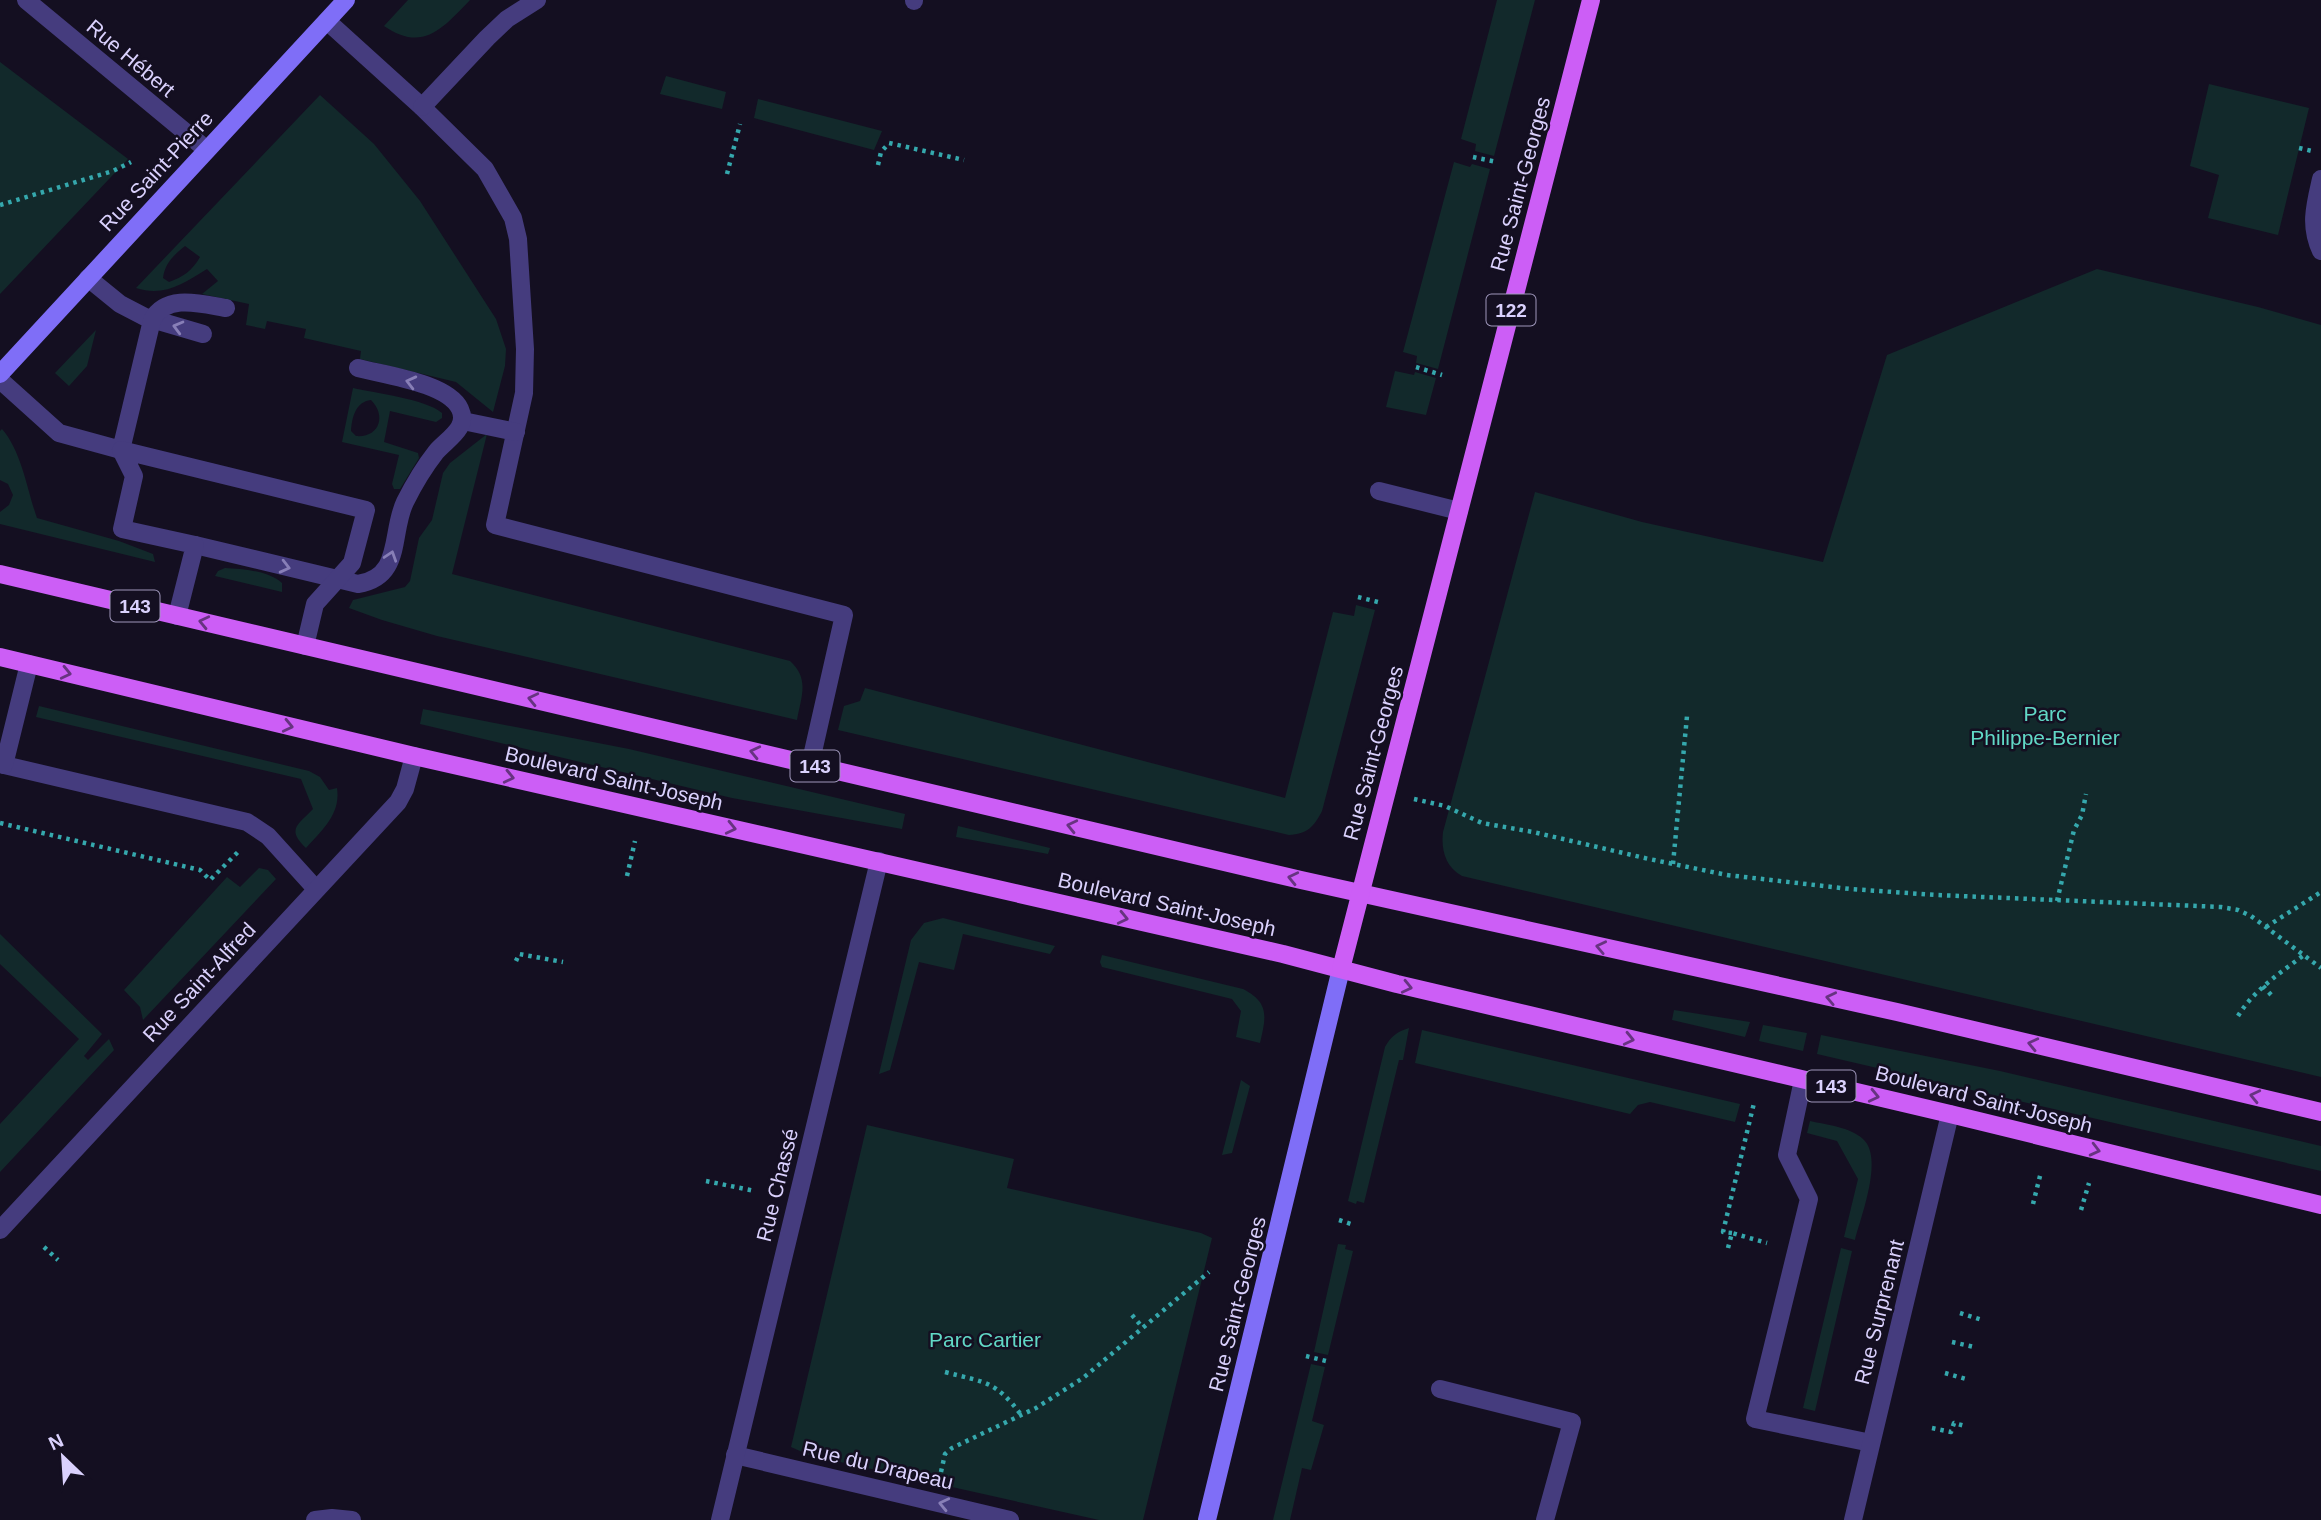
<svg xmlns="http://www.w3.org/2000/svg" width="2321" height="1520" viewBox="0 0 2321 1520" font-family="Arial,sans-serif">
	<rect width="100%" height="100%" fill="#140f21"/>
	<g fill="#12292b" fill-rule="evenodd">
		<path d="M408,0H470C443,28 423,53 384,26Z"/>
		<polygon points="1497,0 1535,0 1494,156 1475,151 1476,144 1461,139"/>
		<polygon points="0,62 128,159 0,294"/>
		<polygon points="666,76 726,92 722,109 660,94"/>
		<polygon points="2209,84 2309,108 2278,235 2208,218 2219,175 2190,166"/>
		<path d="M320,95L374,144L420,201L496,319L506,349L505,366L493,412L456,382L360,359L361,351L304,338L306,329L267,321L265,329L246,325L249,304L202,294L218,281L207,269C183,284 164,297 136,288ZM185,246L200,257C192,271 183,277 169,282L163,278C165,263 173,256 185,246Z"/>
		<polygon points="758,99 882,131 874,150 754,118"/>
		<polygon points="1454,162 1470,167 1472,164 1490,169 1438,369 1416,363 1417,356 1403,352"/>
		<path d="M2097,269L2258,307L2321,325V1077L1462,876C1445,867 1441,849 1443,832L1535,492L1642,522L1823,562L1887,355Z"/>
		<polygon points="96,330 87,366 69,386 55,373"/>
		<polygon points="1395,371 1414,375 1415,372 1436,378 1426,415 1386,407"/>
		<path d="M353,388C375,393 426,399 442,413V418L436,422L390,411L384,442L418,453L419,458L400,489H394L392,484L399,455L342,442ZM371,400C387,416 379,438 356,436L351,431C352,418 355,402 371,400Z"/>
		<path d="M2,429C22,452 27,490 37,518L119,541L153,554L155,562L0,524V512L9,505L13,495L8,484L0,480V431Z"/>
		<path d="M487,434L452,574L790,661C810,679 801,697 797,720L437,636L382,620L349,608L353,600L405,587L410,581L419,538L432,520L443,473L450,463Z"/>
		<path d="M225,568C243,569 269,571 282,583V592L215,576L218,571Z"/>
		<path d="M1356,605L1375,610L1322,811C1314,827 1307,834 1289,835L838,730L844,706L860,701L865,688L1285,798L1333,612L1354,616Z"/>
		<path d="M39,706L309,771L320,777L329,790L337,788C341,814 322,830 306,848C286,829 298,825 313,809L301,779L36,717Z"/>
		<polygon points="423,709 629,749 905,814 902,829 732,798 420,724"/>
		<polygon points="958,826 1050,848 1048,854 956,837"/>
		<polygon points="259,868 268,870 276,879 143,1020 140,1007 124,990 227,877 240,887"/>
		<polygon points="943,918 1055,946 1050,954 963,934 954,970 919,962 890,1070 879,1074 911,940 924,923"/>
		<polygon points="0,934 102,1034 84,1056 88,1060 109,1039 114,1050 0,1172 0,1124 79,1039 0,964"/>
		<path d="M1102,955L1243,989C1270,1003 1266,1017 1260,1043L1236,1037L1241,1011L1232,999L1102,967L1100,962Z"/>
		<polygon points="1674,1010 1750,1022 1745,1037 1672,1020"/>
		<polygon points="1763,1025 1807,1033 1803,1051 1759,1041"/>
		<path d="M1409,1028L1403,1060H1399L1364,1203L1357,1201L1356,1204L1348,1201L1385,1047C1391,1036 1397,1032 1409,1028Z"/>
		<polygon points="1422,1030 1740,1104 1735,1122 1650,1102 1638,1105 1630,1114 1415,1063"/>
		<polygon points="1821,1035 2000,1071 2321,1146 2321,1171 1817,1054"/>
		<polygon points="1241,1080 1250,1086 1232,1153 1222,1155"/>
		<path d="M1810,1121C1827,1125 1850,1127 1863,1139C1884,1158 1861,1216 1855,1240L1844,1237L1858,1179L1837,1141L1807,1133Z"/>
		<polygon points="867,1125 1014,1159 1007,1188 1201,1233 1212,1238 1143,1520 1099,1520 809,1455 791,1447"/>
		<polygon points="1338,1244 1346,1245 1345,1249 1353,1251 1328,1355 1314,1352"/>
		<polygon points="1841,1248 1852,1251 1815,1411 1803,1408"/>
		<polygon points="1311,1364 1325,1367 1312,1421 1324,1425 1311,1470 1302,1468 1290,1520 1273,1520"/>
	</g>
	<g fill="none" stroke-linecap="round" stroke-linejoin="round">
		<g stroke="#35a8ad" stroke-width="4.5" stroke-dasharray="3.5 5" stroke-linecap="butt">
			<polyline points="2299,148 2312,151"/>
			<polyline points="1473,157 1497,162"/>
			<polyline points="878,165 881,152 889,143 964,160"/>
			<polyline points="727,174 740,124"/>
			<polyline points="0,205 113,171 131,162"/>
			<polyline points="1416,367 1442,375"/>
			<polyline points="1358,597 1382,603"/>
			<polyline points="1414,799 1445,806 1482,823 1533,832 1649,859 1727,875 1850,889 1936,895 2221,907 2238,910 2251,916 2321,968"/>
			<polyline points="0,823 200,870 210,880 239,851"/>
			<polyline points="1673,864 1687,716"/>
			<polyline points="627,876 635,841"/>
			<polyline points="2057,901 2074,830 2082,815 2086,794"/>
			<polyline points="2266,927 2321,892"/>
			<polyline points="516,961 519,954 563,962"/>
			<polyline points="2263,986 2273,997"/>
			<path d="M2238,1016C2254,990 2280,973 2304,955"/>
			<polyline points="706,1181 755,1191"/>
			<polyline points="2033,1204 2041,1172"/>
			<polyline points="2081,1210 2089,1183"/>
			<polyline points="1339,1220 1351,1224"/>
			<polyline points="1732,1233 1723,1232 1754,1103"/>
			<polyline points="44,1247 58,1260"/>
			<polyline points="1728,1248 1732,1233 1767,1243"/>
			<polyline points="1960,1313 1982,1320"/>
			<polyline points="1132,1315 1143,1328"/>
			<polyline points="1952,1342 1974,1347"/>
			<polyline points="1306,1356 1326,1361"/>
			<path d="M945,1372C986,1383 995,1380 1022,1416"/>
			<polyline points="1945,1373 1966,1379"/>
			<polyline points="1932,1428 1951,1432 1954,1423 1965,1426"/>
			<polyline points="941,1472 945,1454 952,1448 1036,1408 1083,1378 1209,1272"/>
		</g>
		<g stroke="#453c7e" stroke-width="18">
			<polyline points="914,1 914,0"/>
			<polyline points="327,21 422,107 485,169 513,218 518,239 525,349 524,393 495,525 844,615 810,765"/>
			<polyline points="422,107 487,38 507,19 537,0"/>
			<path d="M2321,179C2315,205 2309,226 2321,251"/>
			<polyline points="88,278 120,304 145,317 203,334"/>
			<path d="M0,380L59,433L121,450L152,320C166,293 202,304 226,308"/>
			<polyline points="463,421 516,432"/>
			<polyline points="1379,491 1459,511"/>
			<path d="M195,545L358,584C403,577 390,533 405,502C413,486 425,466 436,452C447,439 469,428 460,409C448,383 384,375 358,368"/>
			<polyline points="177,616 195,545 122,529 134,476 121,450 366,510 352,563 315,604 305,646"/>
			<polyline points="0,764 247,822 268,836 316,889"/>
			<polyline points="4,765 29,664"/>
			<polyline points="1803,1080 1787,1155 1809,1199 1755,1419 1871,1443"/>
			<polyline points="1440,1389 1572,1422 1545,1520"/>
		</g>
		<g stroke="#453c7e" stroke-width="18">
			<polyline points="26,0 207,150"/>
			<polyline points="0,1230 398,802 405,789 414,756"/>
			<polyline points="735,1455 1010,1520"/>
			<polyline points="315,1520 332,1518 352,1520"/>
			<polyline points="720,1520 879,861"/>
			<polyline points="1853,1520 1950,1114"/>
		</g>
		<g stroke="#7f6ef7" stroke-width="18">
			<polyline points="0,374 346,0"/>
			<polyline points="1207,1520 1341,969"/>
		</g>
		<g stroke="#cc5ef6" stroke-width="18">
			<polyline points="0,574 1301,880 1897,1012 2321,1112"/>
			<polyline points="0,657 414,756 1283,954 1397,984 1950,1114 2321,1205"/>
			<polyline points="1341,969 1591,0"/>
		</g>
	</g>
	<defs><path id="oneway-chevron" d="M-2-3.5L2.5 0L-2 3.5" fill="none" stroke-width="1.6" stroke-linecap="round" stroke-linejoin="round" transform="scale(1.75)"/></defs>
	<g stroke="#887fb7">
		<use href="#oneway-chevron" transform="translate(178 327) rotate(-165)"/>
		<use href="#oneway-chevron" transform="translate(411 382) rotate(-166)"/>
		<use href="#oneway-chevron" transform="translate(391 556) rotate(-72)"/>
		<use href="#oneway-chevron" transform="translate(285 567) rotate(14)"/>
		<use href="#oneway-chevron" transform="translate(944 1504) rotate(-167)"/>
	</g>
	<g stroke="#673381">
		<use href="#oneway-chevron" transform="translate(204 622) rotate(-167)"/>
		<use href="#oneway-chevron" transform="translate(66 673) rotate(13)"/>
		<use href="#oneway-chevron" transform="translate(533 699) rotate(-167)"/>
		<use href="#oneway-chevron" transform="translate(288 726) rotate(13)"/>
		<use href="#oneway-chevron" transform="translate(755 752) rotate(-167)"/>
		<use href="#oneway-chevron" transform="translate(509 777) rotate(13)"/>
		<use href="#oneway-chevron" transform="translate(1072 826) rotate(-167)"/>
		<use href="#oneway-chevron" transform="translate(731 828) rotate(13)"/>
		<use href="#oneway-chevron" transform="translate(1293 878) rotate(-167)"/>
		<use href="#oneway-chevron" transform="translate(1123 918) rotate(13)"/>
		<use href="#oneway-chevron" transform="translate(1601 947) rotate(-168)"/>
		<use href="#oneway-chevron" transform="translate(1407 987) rotate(13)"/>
		<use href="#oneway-chevron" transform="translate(1831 998) rotate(-168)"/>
		<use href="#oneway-chevron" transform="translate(1629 1039) rotate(13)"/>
		<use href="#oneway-chevron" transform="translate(2033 1044) rotate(-167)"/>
		<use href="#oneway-chevron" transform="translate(1874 1096) rotate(13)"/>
		<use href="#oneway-chevron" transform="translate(2255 1096) rotate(-167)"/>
		<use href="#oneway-chevron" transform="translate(2095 1150) rotate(14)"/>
	</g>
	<g text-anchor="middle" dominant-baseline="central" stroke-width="5" stroke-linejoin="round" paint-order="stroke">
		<g fill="#140f21" stroke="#9f97bb" stroke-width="2">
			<rect x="1486.5" y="294.5" width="49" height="31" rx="5"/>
			<rect x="110.5" y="590.5" width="49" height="31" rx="5"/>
			<rect x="790.5" y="750.5" width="49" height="31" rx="5"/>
			<rect x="1806.5" y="1070.5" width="49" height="31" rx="5"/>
		</g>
		<g font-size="19" font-weight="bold" fill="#dad1fd">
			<text x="1511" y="310">122</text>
			<text x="135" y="606">143</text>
			<text x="815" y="766">143</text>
			<text x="1831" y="1086">143</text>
		</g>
		<g font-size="21" fill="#dad1fd" stroke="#140f21">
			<text transform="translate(131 58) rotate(40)">Rue Hébert</text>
			<text transform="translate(156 171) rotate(-47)">Rue Saint-Pierre</text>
			<text transform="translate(1520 184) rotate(-75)">Rue Saint-Georges</text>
			<text transform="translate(1373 753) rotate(-75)">Rue Saint-Georges</text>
			<text transform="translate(614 778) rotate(13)">Boulevard Saint-Joseph</text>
			<text transform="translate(1167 904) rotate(13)">Boulevard Saint-Joseph</text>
			<text transform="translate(199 982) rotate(-47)">Rue Saint-Alfred</text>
			<text transform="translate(1984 1099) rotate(14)">Boulevard Saint-Joseph</text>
			<text transform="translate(777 1185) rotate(-76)">Rue Chassé</text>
			<text transform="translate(1237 1304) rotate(-76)">Rue Saint-Georges</text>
			<text transform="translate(1879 1312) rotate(-76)">Rue Surprenant</text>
			<text transform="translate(878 1465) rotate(13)">Rue du Drapeau</text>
		</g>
		<g font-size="21" fill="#61d8c6" stroke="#140f21">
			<text x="2045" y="713">Parc<tspan x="2045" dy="24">Philippe-Bernier</tspan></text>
			<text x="985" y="1339">Parc Cartier</text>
		</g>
	</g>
	<g transform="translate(63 1457) rotate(335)" stroke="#140f21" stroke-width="5" paint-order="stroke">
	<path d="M0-5L12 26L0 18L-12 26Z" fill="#dad1fd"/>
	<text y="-10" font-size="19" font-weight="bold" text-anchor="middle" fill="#dad1fd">N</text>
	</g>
</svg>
